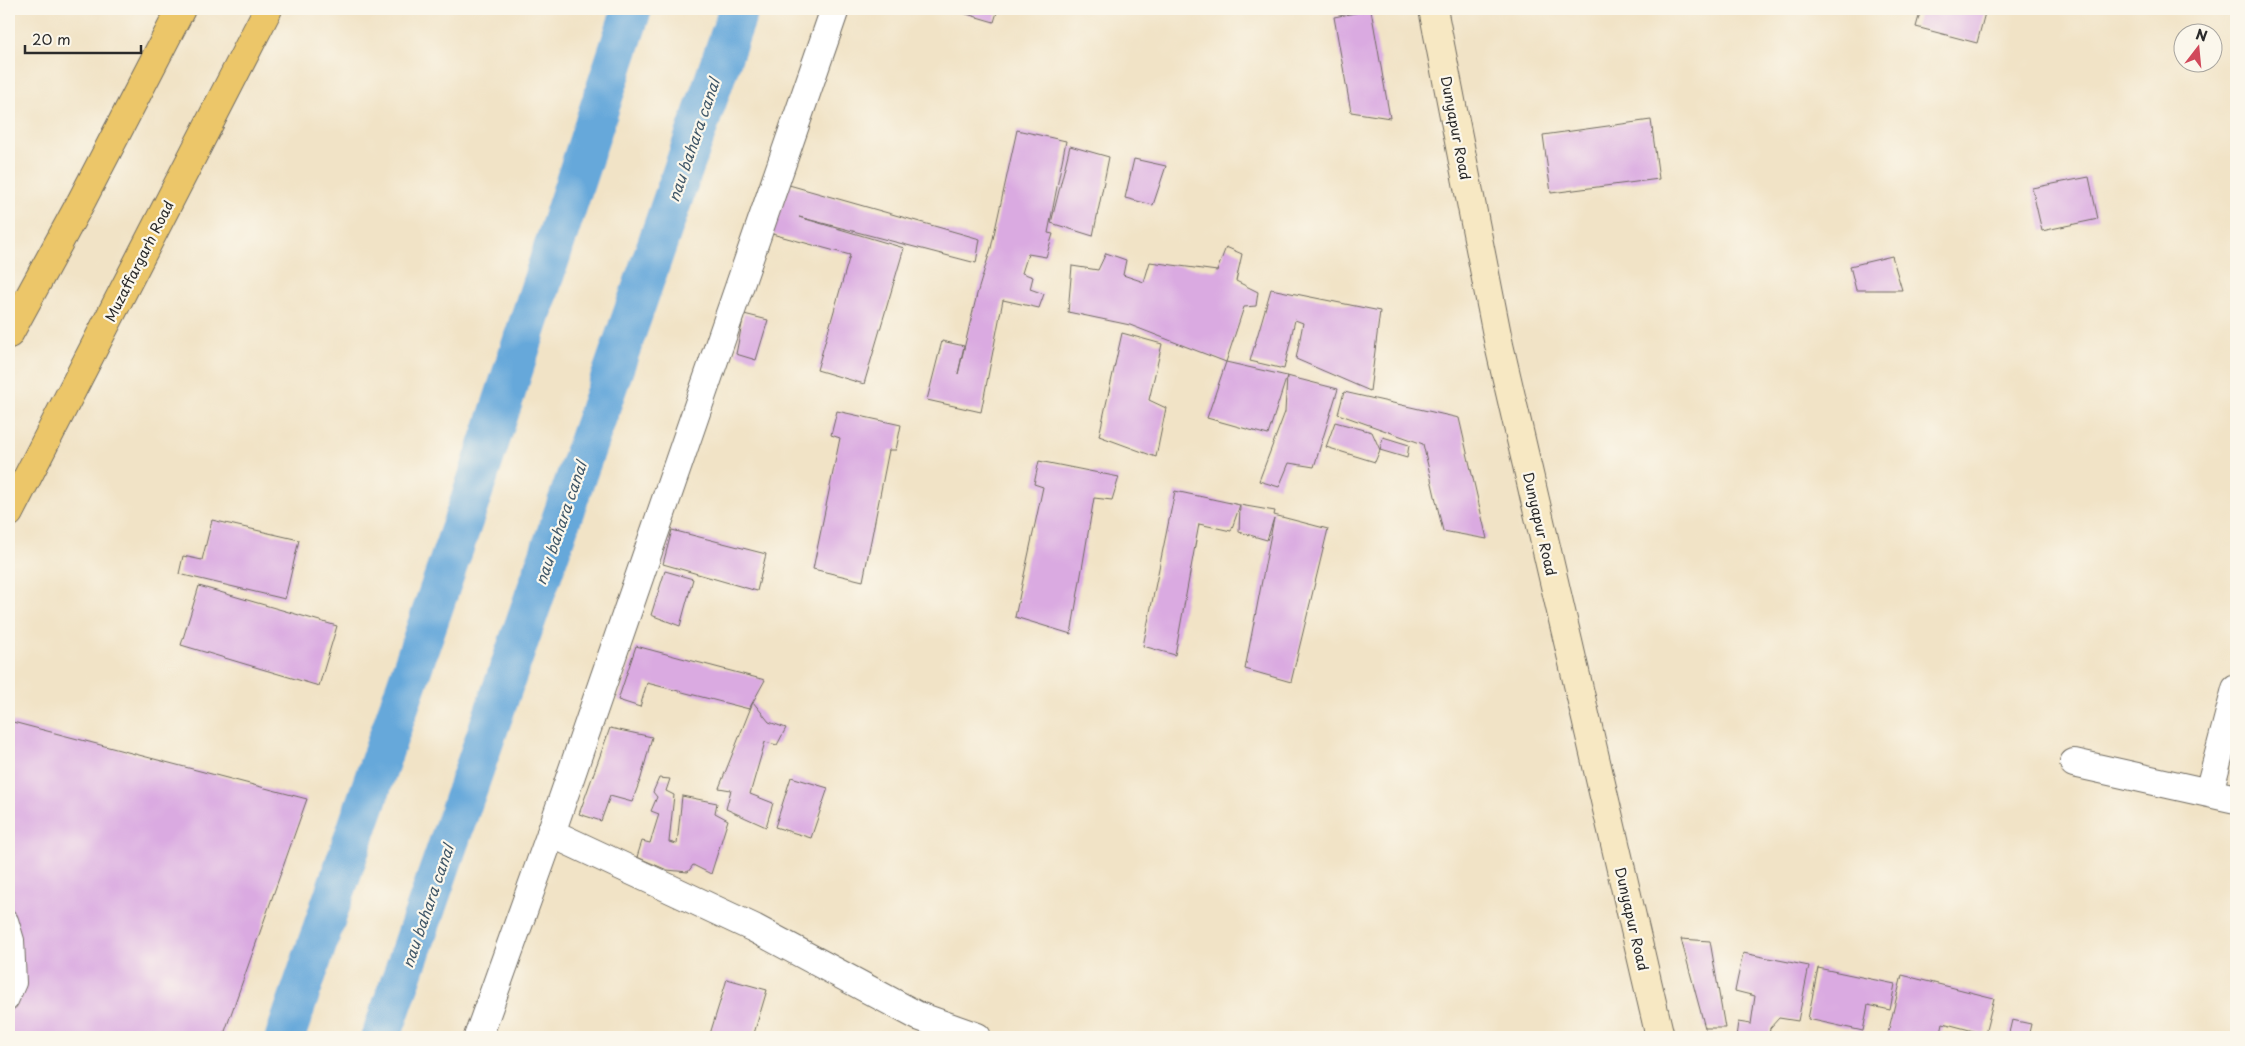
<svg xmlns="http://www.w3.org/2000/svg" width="2245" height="1046" viewBox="0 0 2245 1046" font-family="'Playpen Sans',sans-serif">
	<rect width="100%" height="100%" fill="#fbf7ec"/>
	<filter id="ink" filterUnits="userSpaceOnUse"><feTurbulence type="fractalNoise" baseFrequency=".02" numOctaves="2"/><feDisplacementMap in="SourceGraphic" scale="10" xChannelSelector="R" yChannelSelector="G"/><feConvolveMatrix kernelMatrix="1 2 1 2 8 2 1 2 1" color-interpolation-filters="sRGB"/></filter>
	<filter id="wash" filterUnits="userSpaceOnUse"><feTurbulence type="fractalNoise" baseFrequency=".0096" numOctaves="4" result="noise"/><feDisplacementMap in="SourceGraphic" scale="20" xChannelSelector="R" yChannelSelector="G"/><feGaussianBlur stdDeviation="1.12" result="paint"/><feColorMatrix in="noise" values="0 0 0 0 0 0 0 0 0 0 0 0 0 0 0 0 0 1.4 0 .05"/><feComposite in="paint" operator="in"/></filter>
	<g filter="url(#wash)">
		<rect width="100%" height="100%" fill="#f1e3c6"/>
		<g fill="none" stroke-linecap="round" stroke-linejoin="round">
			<g stroke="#66a8da" stroke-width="40">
				<polyline points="285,1037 472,495 632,9"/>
				<polyline points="381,1037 739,9"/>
			</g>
		</g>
		<g id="blocks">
			<g fill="#daaae1">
				<polygon points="956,9 998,9 994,22 956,11"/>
				<polygon points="1921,9 1986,9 1977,43 1916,27"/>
				<polygon points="1371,10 1390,118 1351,112 1334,17"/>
				<polygon points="1651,120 1659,179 1551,193 1543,135"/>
				<polygon points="1017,130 1066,141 1048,233 1053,234 1046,257 1028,254 1022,273 1033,277 1030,289 1044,294 1039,308 1003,300 981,412 927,400 942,341 964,346 958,374 977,294 991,248"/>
				<polygon points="1070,146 1109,157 1093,236 1051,223"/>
				<polygon points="1134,159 1166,166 1153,205 1125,198"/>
				<polygon points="2089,177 2098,219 2042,231 2032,188"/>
				<polygon points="789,185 980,239 976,263 799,217 904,248 864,384 817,370 850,255 772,234"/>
				<polygon points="1226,247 1242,254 1236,281 1258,292 1256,306 1244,307 1226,362 1130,325 1068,312 1072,266 1098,270 1106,253 1126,260 1123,275 1144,282 1150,262 1217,271"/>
				<polygon points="1892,256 1902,290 1856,290 1850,266"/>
				<polygon points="1271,289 1380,311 1370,391 1296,359 1303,323 1295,320 1284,369 1250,361"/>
				<polygon points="744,314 768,320 756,360 736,354"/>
				<polygon points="1122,333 1162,344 1149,400 1166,408 1156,457 1099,436"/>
				<polygon points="1226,362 1287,376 1338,389 1314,467 1289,463 1279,487 1259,481 1285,412 1287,376 1268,435 1207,418"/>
				<polygon points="1344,392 1459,418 1487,539 1443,531 1423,444 1338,414"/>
				<polygon points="837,411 901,425 896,450 889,450 863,581 813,569 840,438 831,435"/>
				<polygon points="1335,422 1372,432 1380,450 1383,437 1409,445 1407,458 1380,450 1375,462 1326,447"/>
				<polygon points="1039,461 1119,477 1112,500 1094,498 1071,634 1015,617 1043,487 1034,484"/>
				<polygon points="1175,491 1240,505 1231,531 1199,524 1175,655 1143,646"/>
				<polygon points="1240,505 1275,511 1274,515 1328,529 1291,682 1245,669 1274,518 1267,540 1239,532"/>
				<polygon points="212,520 299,540 285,599 179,574 183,556 202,560"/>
				<polygon points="672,530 766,554 757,591 663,564"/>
				<polygon points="665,571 693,579 680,626 651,615"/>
				<polygon points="199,586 337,626 319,686 181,645"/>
				<polygon points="636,646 765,680 749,709 647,683 640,707 618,700"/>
				<polygon points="753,702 769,722 786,728 777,745 765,742 750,794 773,803 766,827 726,809 731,790 719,788"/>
				<polygon points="9,721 307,799 223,1037 9,1037"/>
				<polygon points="610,728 652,737 641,778 632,802 610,796 601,821 579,814"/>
				<polygon points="791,777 828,788 811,838 775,827"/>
				<polygon points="659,778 670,779 666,791 674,795 669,842 677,844 682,796 717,803 715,813 728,820 711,874 693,865 688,872 667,870 637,857 642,841 650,843 659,814 651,811 657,797 653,792"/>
				<polygon points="1681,939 1710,941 1725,1028 1705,1028"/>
				<polygon points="1743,953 1809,966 1798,1021 1779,1018 1770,1028 1769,1037 1736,1037 1738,1022 1751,1024 1755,996 1735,991"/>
				<polygon points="1818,968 1895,984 1890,1010 1868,1005 1863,1031 1808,1019"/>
				<polygon points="1902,975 1994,998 1985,1034 1943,1023 1940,1037 1887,1037"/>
				<polygon points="727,979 767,990 753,1037 719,1037 710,1034"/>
				<polygon points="2012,1020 2031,1024 2028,1037 2008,1037"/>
			</g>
		</g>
	</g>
	<g filter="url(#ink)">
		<use href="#blocks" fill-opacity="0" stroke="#706b61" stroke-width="1"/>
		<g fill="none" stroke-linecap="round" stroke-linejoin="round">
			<defs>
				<polyline id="service" points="9,920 15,940 17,983 9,1001"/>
				<g id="minor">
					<polyline points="2074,763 2236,799"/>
					<polyline points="2209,792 2236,689"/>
					<polyline points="551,833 754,928 918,1016 977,1037"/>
					<polyline points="478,1037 551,833 835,9"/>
				</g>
				<polyline id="secondary" points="1433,9 1499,345 1660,1037"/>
				<g id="primary">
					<polyline points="9,334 82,200 181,9"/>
					<polyline points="9,513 268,9"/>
				</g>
			</defs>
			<use href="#service" stroke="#706b61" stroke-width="20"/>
			<use href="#minor" stroke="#706b61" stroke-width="30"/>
			<use href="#secondary" stroke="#706b61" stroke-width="30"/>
			<use href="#primary" stroke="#706b61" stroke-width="30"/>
			<use href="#service" stroke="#fff" stroke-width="18"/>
			<use href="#minor" stroke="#fff" stroke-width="28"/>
			<use href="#secondary" stroke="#f7e8c3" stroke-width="28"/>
			<use href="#primary" stroke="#ecc669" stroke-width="28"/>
		</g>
	</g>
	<g text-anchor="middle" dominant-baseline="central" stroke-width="4.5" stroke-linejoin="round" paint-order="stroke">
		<g font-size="14" fill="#2b2b2b" stroke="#fbf7ec">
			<text transform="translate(1456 128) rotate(79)">Dunyapur Road</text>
			<text transform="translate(139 261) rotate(-63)">Muzaffargarh Road</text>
			<text transform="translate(1540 524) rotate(77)">Dunyapur Road</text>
			<text transform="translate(1632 919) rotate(77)">Dunyapur Road</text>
		</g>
		<g font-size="15" font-style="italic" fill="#405768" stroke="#fbf7ec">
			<text transform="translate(693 140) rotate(-71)">nau bahara canal</text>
			<text transform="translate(560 523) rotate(-71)">nau bahara canal</text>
			<text transform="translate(427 906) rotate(-71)">nau bahara canal</text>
		</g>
	</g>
	<rect width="2245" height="1046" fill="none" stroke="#fbf7ec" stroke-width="30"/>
	<g transform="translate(2198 48) rotate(16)"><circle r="24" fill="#fbf7ec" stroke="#a8a59f"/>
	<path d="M0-4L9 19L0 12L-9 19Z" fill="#d1495b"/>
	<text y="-8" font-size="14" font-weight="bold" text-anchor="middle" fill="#2b2b2b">N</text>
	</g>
	<path d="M25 45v8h116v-8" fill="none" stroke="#2b2b2b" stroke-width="2.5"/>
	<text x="32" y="45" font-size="15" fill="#2b2b2b" stroke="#fbf7ec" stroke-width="4" paint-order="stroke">20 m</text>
</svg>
